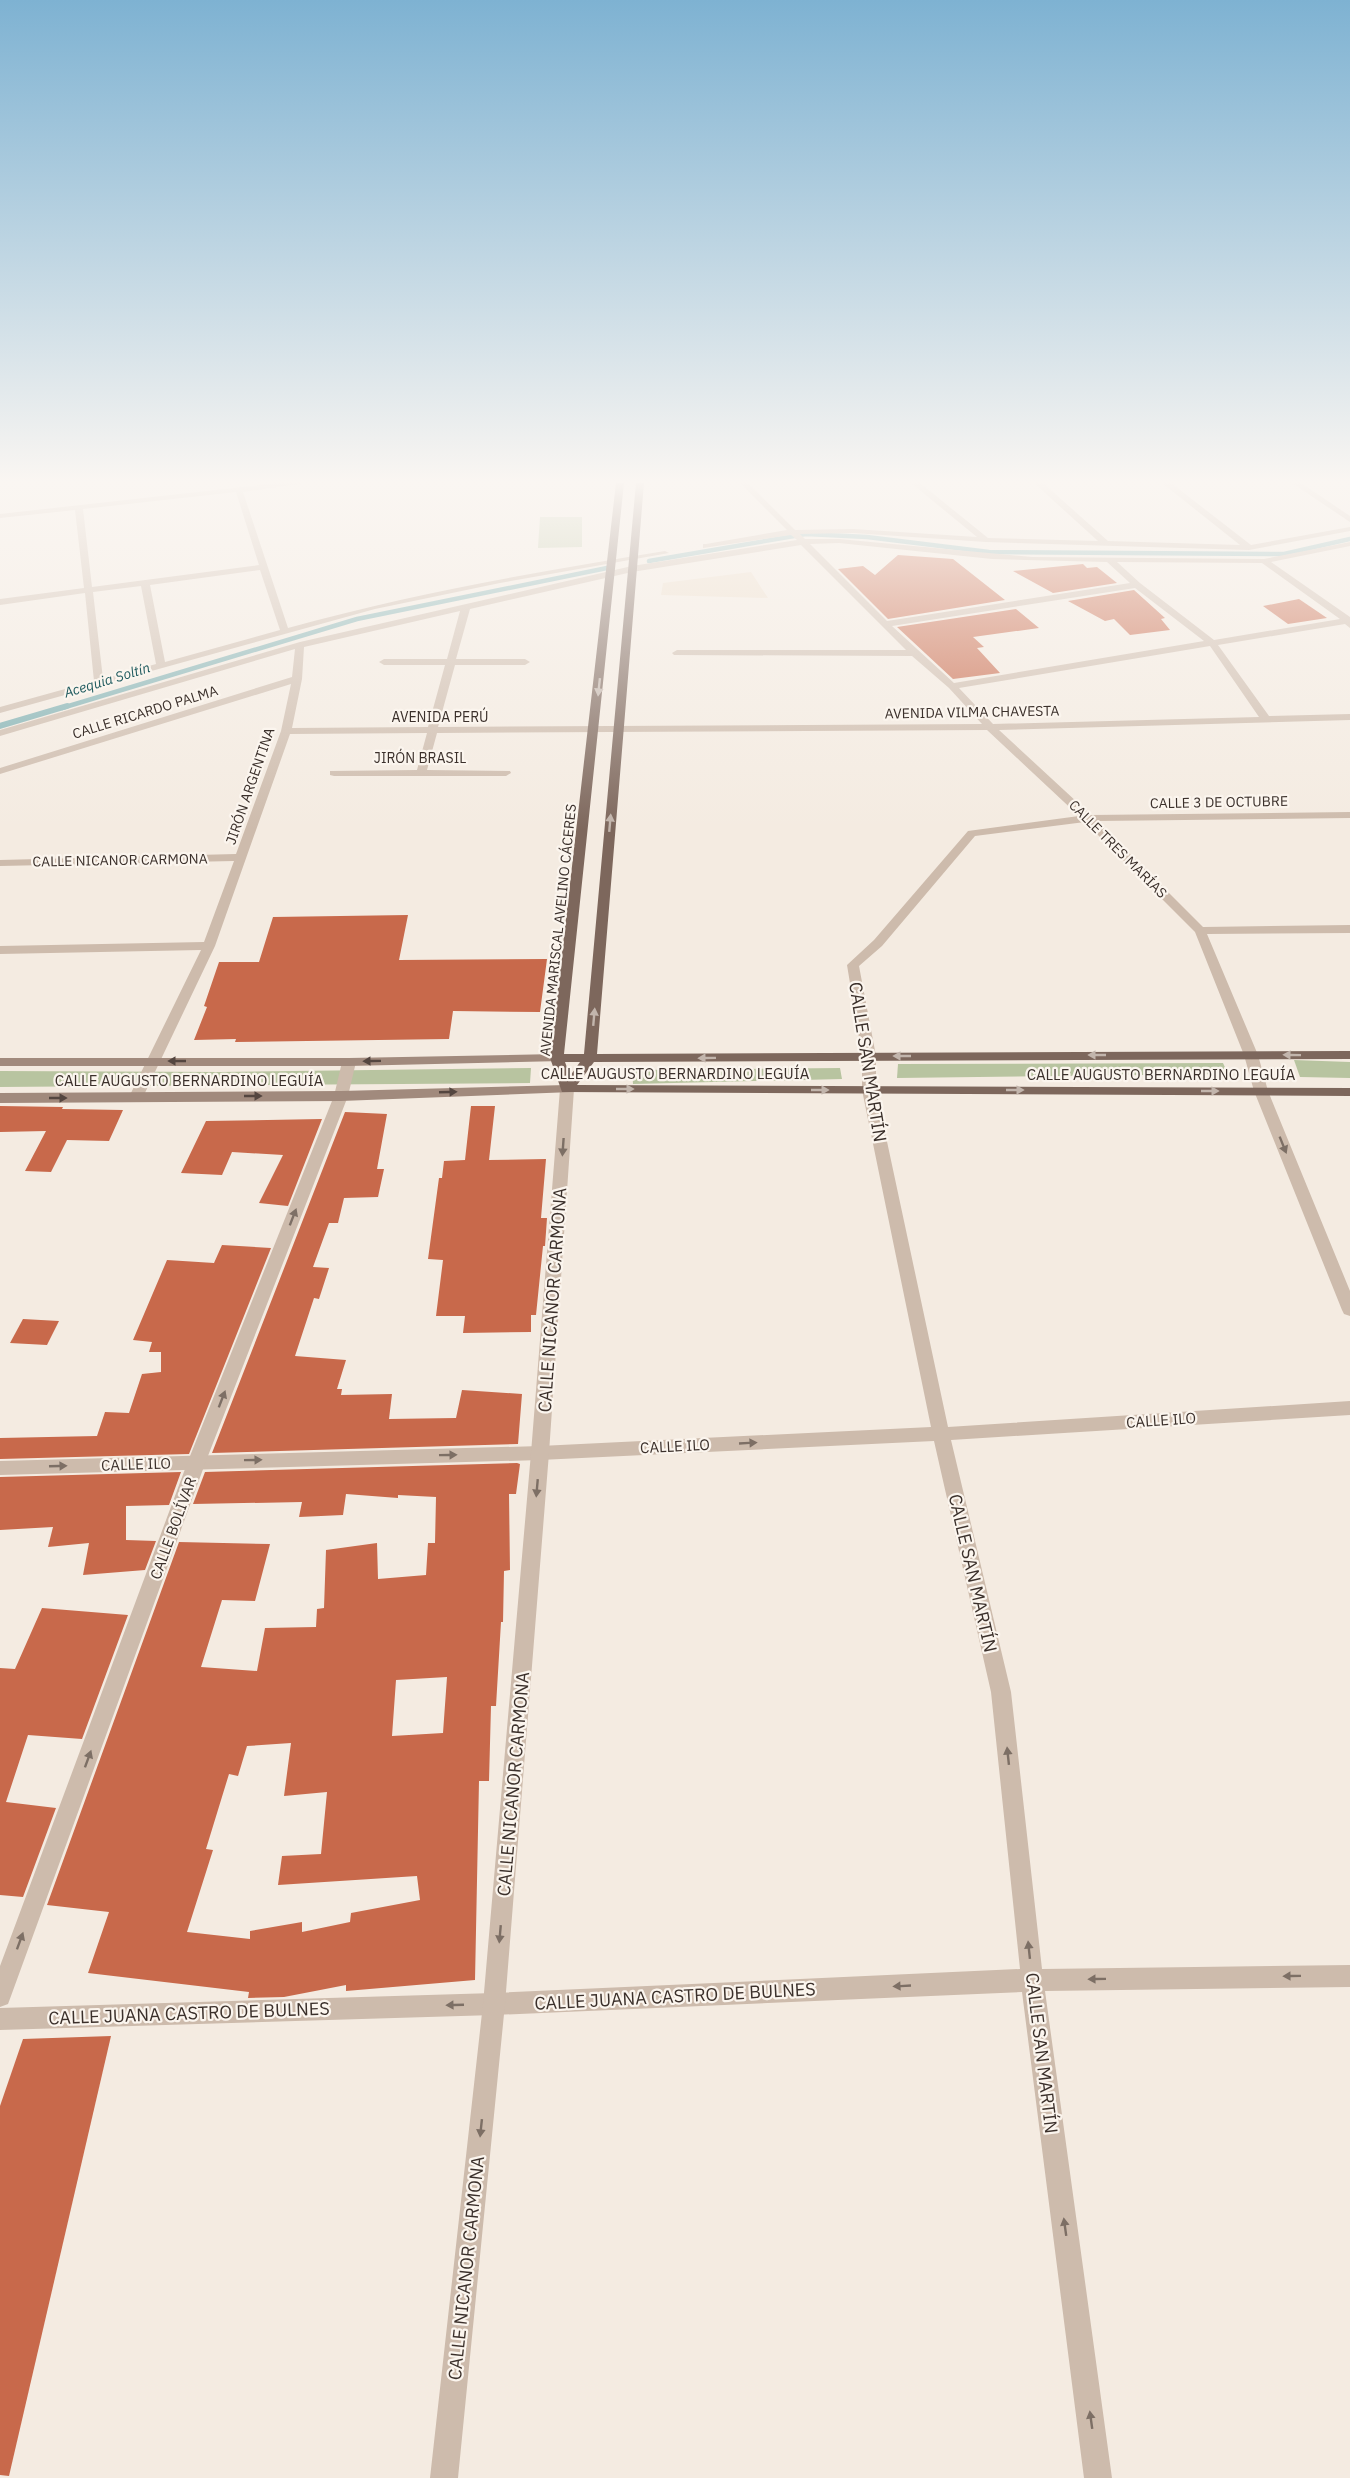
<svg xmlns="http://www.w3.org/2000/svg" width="1350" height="2478" viewBox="0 0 1350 2478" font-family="'IBM Plex Sans',sans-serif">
	<rect width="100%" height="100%" fill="#f4ebe1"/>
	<g fill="#b8c4a0">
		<polygon points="540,517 582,517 582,547 538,548"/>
		<polygon points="1294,1060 1350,1062 1350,1078 1300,1077"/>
		<polygon points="1223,1063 1228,1074 897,1078 898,1064"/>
		<polygon points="531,1068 530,1083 0,1087 0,1071 220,1072"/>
		<polygon points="840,1068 842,1079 633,1084 632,1070"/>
	</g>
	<polygon fill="#ecdcc8" points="751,572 768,598 661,595 663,583"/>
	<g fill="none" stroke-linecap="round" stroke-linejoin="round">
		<g stroke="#7fb0b2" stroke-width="4.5">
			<polyline points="649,561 806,534 867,537 989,552 1284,554 1350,539"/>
			<polyline points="62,708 357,619 607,568"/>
		</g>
		<polyline stroke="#7fb0b2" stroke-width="6" points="0,726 67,706"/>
	</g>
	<g fill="#c8694b" fill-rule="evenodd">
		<polygon points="898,555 953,559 1005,600 888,619 838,569 863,566 875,575"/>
		<polygon points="1083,564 1087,568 1097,567 1117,583 1053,593 1013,571"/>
		<polygon points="1134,590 1165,618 1161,619 1170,630 1130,635 1114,619 1105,621 1068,601"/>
		<polygon points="1299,599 1327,618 1288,624 1263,606"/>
		<polygon points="1016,609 1039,628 973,637 984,647 977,648 1000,673 953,679 897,627"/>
		<polygon points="408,915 399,960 547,959 540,1012 453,1011 449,1039 235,1042 236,1039 194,1040 207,1007 204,1006 219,962 259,962 273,917"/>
		<polygon points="0,1106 63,1107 62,1109 123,1110 109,1141 67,1140 51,1172 25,1171 46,1131 0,1132"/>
		<polygon points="471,1106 495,1106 489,1160 546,1159 541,1218 547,1218 545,1246 543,1246 536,1315 531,1315 531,1332 463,1333 465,1316 436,1316 443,1260 428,1259 439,1178 442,1178 444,1161 465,1160"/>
		<polygon points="345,1112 387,1114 377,1169 384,1169 378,1197 344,1198 338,1223 329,1223 313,1267 329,1268 319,1299 314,1298 295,1356 346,1360 337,1389 342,1389 341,1395 392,1394 389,1419 456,1418 462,1390 522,1394 518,1444 212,1453"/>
		<polygon points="322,1119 288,1206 259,1203 283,1155 232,1152 222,1175 181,1173 206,1121"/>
		<polygon points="222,1245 271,1248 189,1454 0,1459 0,1438 97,1436 105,1412 129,1413 142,1374 161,1372 161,1352 149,1352 152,1342 133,1340 167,1260 214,1263"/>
		<polygon points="23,1319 59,1321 47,1345 10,1343"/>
		<path d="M517,1463L520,1464L516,1494H509L510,1570L504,1571L503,1622H501L496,1706H491L489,1781H479L475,1980L346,1991V1985L284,1997L248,1998L249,1992L88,1973L109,1912L47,1905L179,1542L270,1544L255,1601L222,1600L201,1667L257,1671L265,1628L316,1627L317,1609L324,1608L326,1550L377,1543L378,1579L426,1575L428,1543H435L436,1497L398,1495V1498L346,1494L343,1515L299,1517L302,1502L193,1504L205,1472ZM447,1677L443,1733L392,1736L396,1680ZM291,1743L284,1796L327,1792L321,1854L282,1856L278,1885L417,1876L420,1900L351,1913L350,1922L302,1932V1922L250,1931V1939L187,1932L213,1850L206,1849L229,1774L238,1776L247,1746Z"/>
		<polygon points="181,1472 169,1505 126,1506 126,1540 156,1541 145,1570 83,1575 89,1543 48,1547 53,1527 0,1530 0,1477"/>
		<polygon points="42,1608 128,1615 82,1739 28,1735 6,1802 56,1808 23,1897 0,1895 0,1668 15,1669"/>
		<polygon points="111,2036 9,2476 0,2475 0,2106 23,2039"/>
	</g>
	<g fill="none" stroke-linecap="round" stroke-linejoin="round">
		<g fill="#cdbbac" fill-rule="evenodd">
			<path d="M278,483H305L243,492L288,628C414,593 536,572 665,551L669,553L500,583L375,609L0,713V707L94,681L85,593L0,605V599L84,588L75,510L0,518V514ZM236,492L259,565L92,587L83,509ZM260,570L280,630L165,662L150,585ZM141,586L156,664L103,679L93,592Z"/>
			<path d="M740,483H748L795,530L853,529L977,537L911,483H920L988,538L1098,541L1034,483H1043L1108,541L1240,545L1162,483H1171L1251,545L1350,527V531L1249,550L986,542L853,533L800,534L805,539H839L1032,557L1264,559L1350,542V546L1271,562L1350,617V628L1345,624L1218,645L1269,716L1350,714V720L999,730L1091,815L1350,812V818L1097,821L1203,927L1350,925V933L1207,934L1258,1055L1268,1091L1350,1291V1316L1344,1314L1342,1310L1254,1091L1244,1055L1195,932L1085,822L975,836L882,946L859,966L876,1056V1090L948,1427L1350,1401V1415L951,1440L1011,1692L1042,1969L1350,1965V1987L1045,1991L1112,2478H1084L1022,1992L494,2015L0,2030V2008L494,1993L1020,1969L991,1692L934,1441L540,1460L0,1475V1461L540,1446L931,1427L862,1090V1056L847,965L874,940L968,831L1079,816L987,730L437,733L427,770L510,771L511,773L506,776H334L330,775V771L417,770L427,733L290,734L215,946L143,1097L136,1102L129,1097L201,950L0,954V946L204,942L234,861L0,866V860L236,854L281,731L291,684L0,774V768L292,677L295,649L0,736V730L300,642L632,566L797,540L791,535L703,548V544H706L787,530ZM839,543L992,559L1107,562L1130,583L887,621L810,544ZM801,545L906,650H677L672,653L674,655L912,656L949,688L982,724L438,727L455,665H525L530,662L525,659H456L470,609L632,572ZM1117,562L1262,563L1340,619L1214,640L1140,583ZM1135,588L1204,641L954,683L892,626ZM460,611L447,659H384L379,662L384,665H445L428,727L292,728L302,679L304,647ZM1210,646L1259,717L993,724L959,688Z"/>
			<polygon points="1292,483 1301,483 1350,516 1350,522"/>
		</g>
		<g fill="#cdbbac" fill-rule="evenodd">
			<polygon points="349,1058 356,1062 348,1096 206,1461 11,1996 8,2004 0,2007 0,1966 188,1461 334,1096 342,1062"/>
			<polygon points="567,1085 574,1089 549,1453 505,2004 458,2478 430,2478 483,2004 531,1453 560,1089"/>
		</g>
		<g fill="#a18a7d" fill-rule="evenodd">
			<polygon points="557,1054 562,1055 564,1058 562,1061 349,1066 0,1066 0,1058 349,1058"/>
			<polygon points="567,1085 574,1089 572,1092 341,1101 0,1103 0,1093 341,1091"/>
		</g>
		<path fill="#7d675c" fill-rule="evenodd" d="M616,483H624L564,1054H584L636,483H644L597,1054L1350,1051V1059L594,1062L577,1085L1350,1088V1096L562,1092L550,1058ZM565,1062H580L570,1076Z"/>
	</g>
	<defs><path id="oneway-solid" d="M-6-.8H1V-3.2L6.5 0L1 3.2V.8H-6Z" transform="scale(1.5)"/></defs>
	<g fill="#c2b5ac">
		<use href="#oneway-solid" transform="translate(599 687) rotate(96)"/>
		<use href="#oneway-solid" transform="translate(610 823) rotate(-85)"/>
		<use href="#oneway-solid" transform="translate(594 1017) rotate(-85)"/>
		<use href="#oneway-solid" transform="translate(1097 1055) rotate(180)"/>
		<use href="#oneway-solid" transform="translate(1292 1055) rotate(-179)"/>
		<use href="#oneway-solid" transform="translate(902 1056) rotate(180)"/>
		<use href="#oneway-solid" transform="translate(707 1058) rotate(179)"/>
		<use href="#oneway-solid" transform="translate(625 1089)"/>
		<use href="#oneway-solid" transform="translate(820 1090)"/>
		<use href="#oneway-solid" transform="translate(1015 1090)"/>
		<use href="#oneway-solid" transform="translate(1210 1091)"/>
	</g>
	<g fill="#544640">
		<use href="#oneway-solid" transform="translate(177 1061) rotate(-180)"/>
		<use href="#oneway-solid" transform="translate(372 1061) rotate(179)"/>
		<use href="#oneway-solid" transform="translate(448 1092) rotate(-2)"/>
		<use href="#oneway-solid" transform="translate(253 1096)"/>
		<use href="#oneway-solid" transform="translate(58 1098)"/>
	</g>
	<g fill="#7d6f65">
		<use href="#oneway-solid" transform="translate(1283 1145) rotate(68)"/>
		<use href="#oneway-solid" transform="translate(563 1147) rotate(94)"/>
		<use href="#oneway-solid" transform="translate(293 1217) rotate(-69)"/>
		<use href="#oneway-solid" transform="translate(222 1399) rotate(-69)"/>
		<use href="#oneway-solid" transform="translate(748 1443) rotate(-3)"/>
		<use href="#oneway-solid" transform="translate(448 1455) rotate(-1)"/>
		<use href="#oneway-solid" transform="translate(253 1460) rotate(-1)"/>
		<use href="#oneway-solid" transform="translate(58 1466) rotate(-2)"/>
		<use href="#oneway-solid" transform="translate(537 1488) rotate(95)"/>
		<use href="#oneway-solid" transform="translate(1008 1756) rotate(-96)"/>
		<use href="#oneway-solid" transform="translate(88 1759) rotate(-70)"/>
		<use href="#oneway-solid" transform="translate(500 1934) rotate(95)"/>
		<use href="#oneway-solid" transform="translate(20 1941) rotate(-70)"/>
		<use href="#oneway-solid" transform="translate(1029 1950) rotate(-96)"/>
		<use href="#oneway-solid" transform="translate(1292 1976) rotate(179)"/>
		<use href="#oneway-solid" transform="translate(1097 1979) rotate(179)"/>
		<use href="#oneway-solid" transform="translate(902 1986) rotate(177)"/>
		<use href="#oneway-solid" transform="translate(455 2005) rotate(178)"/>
		<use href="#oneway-solid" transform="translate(481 2128) rotate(96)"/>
		<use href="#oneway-solid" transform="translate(1065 2227) rotate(-98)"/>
		<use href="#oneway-solid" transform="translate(1091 2420) rotate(-98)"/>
	</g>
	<linearGradient id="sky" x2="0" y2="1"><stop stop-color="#7eb2d2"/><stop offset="0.58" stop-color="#faf6f2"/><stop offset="1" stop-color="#faf6f2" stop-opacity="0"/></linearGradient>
	<rect width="1350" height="830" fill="url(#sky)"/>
	<g text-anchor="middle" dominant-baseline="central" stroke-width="4.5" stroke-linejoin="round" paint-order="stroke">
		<g font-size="14" font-style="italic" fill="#1f5a5e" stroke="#fbf5ee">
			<text transform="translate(107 680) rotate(-17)">Acequia Soltín</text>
		</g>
		<g font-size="14" fill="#3b302b" stroke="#fbf5ee">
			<text transform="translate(145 712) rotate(-17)">CALLE RICARDO PALMA</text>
			<text transform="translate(972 712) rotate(-1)">AVENIDA VILMA CHAVESTA</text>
			<text x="440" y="717">AVENIDA PERÚ</text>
			<text x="420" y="758">JIRÓN BRASIL</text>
			<text transform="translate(250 786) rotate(-71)">JIRÓN ARGENTINA</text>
			<text transform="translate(1219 802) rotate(-1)">CALLE 3 DE OCTUBRE</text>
			<text transform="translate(1118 849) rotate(45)">CALLE TRES MARÍAS</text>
			<text transform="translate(120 860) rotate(-1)">CALLE NICANOR CARMONA</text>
			<text transform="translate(558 930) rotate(-84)">AVENIDA MARISCAL AVELINO CÁCERES</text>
		</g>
		<g font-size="15" fill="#3b302b" stroke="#fbf5ee">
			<text x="675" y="1073">CALLE AUGUSTO BERNARDINO LEGUÍA</text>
			<text x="1161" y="1074">CALLE AUGUSTO BERNARDINO LEGUÍA</text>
			<text x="189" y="1080">CALLE AUGUSTO BERNARDINO LEGUÍA</text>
			<text transform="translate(1161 1420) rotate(-4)">CALLE ILO</text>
			<text transform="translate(675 1446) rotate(-3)">CALLE ILO</text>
			<text transform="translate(136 1464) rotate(-2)">CALLE ILO</text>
			<text transform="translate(173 1528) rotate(-70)">CALLE BOLÍVAR</text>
		</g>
		<g font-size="18" fill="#3b302b" stroke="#fbf5ee">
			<text transform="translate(868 1062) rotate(81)">CALLE SAN MARTÍN</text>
			<text transform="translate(552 1300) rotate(-86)">CALLE NICANOR CARMONA</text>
			<text transform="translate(973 1573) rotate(77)">CALLE SAN MARTÍN</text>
			<text transform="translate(513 1784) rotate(-85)">CALLE NICANOR CARMONA</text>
			<text transform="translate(675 1996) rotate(-3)">CALLE JUANA CASTRO DE BULNES</text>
			<text transform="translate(189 2013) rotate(-2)">CALLE JUANA CASTRO DE BULNES</text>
			<text transform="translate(1042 2053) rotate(83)">CALLE SAN MARTÍN</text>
			<text transform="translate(466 2268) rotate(-84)">CALLE NICANOR CARMONA</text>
		</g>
	</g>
</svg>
